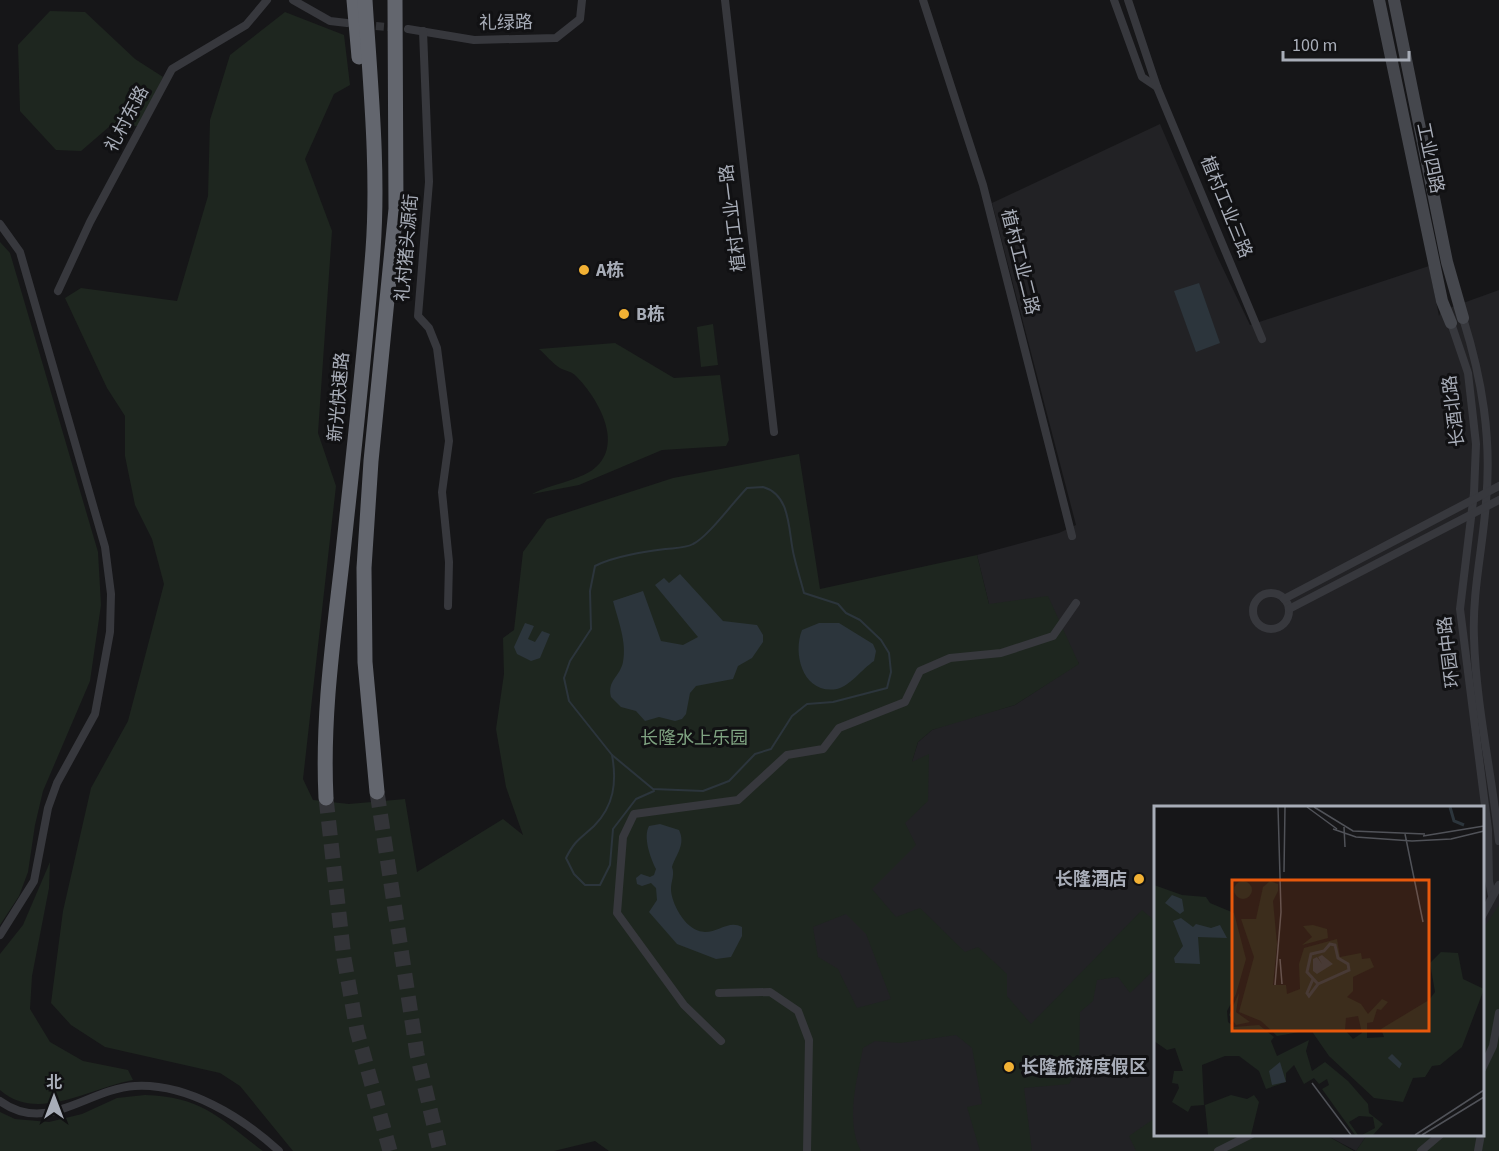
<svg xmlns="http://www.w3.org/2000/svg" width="1499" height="1151" viewBox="0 0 1499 1151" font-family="'Source Sans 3','Noto Sans SC',sans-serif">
	<rect width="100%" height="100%" fill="#161618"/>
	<g fill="#222225">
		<polygon points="1160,124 1217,256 1250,325 1429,266 1439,316 1441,311 1499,290 1499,930 1483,950 1482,808 1156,808 1156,1134 1270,1151 822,1151 803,921 911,765 918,742 932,730 954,722 1015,705 1079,663 989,604 977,555 1059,533 1076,525 992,203"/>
		<polygon points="1326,1135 1367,1135 1356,1151"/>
	</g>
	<g fill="#1e261f" fill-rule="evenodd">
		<polygon points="50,11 85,12 135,59 163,77 139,126 110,126 81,151 56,150 20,111 18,45"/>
		<path d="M285,12L344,35L350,85L334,94L305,159L332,231L318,433L336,486L303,779L313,800L349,804L405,799L417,872L503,819L523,835L506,787L496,729L504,674L503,638L514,630L523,552L547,519L673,478L799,454L820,589L977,555L989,604L1048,596L1079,664L1015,705L932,730L918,742L912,762L929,754L928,801L905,823L916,845L872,889L896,917L920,908L965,952L978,947L1007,974V996L1031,1024L1142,910L1155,921V969L1130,993L1118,977L1097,980L1093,1001L1080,1012L1079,1066L1069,1084L1024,1088L1032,1151H980L967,1107L982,1104L972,1048L956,1035L900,1043L875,1041L863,1048C857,1079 845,1122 861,1151H609L595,1141L554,1151H293L240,1086L220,1073L105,1047L71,1025L51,1003L63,911L91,788L128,721L164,584L152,539L135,505L125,456V416L107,388L65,298L81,288L177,301L208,196L210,120L230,55ZM846,914L866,934L891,999L857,1008L838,969L818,957L813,927Z"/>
		<polygon points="0,242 10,253 98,552 101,605 90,681 43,791 35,825 28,872 19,896 0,925"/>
		<polygon points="713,324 718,365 701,367 697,327"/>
		<path d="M615,343L674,378L720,375L729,440L726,446L662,450L579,485L532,494C551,484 573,482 591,471C627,447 598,398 576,376C571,371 565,371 560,368C552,363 546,355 539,349Z"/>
		<path d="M50,862L49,888L32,976L30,1009L50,1042L83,1061L128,1070L133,1080C90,1088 37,1123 0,1090V954L23,925Z"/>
		<polygon points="1499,905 1499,1151 1356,1151 1367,1135 1482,1134 1483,929"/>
		<path d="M145,1095C203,1097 219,1118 263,1151H0V1112L15,1119L49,1122L82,1114L117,1098Z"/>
		<polygon points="1155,1118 1156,1134 1326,1135 1354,1151 1136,1151 1129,1136"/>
	</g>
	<g fill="#2c353c">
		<polygon points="1199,283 1220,343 1196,352 1174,291"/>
		<path d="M680,574L723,621L757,625L763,635V642L752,658L738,666L733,679L696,686L690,693L686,714L682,719L675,721L659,717L645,721L636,711L621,707L611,697C607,680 620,677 623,662C627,642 618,620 613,601L643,591L661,641L683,645L698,637L655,585L664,578L669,583Z"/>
		<polygon points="525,623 534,626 528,639 535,642 542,631 550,634 540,658 531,661 517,654 514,647"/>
		<path d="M819,623H839L873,644L876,651L874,661C862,669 850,686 837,689C804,695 792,655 802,630Z"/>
		<path d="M660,824L679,830C686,845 676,854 672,867C675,875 671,881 671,889C671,901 681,919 690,926C711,943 725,917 742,927V936L731,957L716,959L677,944L649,912L657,900L656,888L651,883L642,886L637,884L636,878L641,874L650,877L654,875L656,869C650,857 643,837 649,826Z"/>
	</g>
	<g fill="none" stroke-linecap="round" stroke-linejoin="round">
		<g stroke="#2c353c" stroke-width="2">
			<path d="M763,487C792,495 788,533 794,556C797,569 801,581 804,593L838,604L846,613L860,620L881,640L889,653L891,672L887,688L833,702L807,704L792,716L771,749L755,754L729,781L703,791L653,789L612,755L569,701L564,678L570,661L591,629L590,591L595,566C614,556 644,552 666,549C674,548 686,548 693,544C708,537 734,501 747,488Z"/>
			<path d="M612,755C617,782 614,806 594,826C580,839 575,840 566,858L574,874L585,885H600L610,865L613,829L636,799L654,791"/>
		</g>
		<polyline stroke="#333438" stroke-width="8" stroke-dasharray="8 4" stroke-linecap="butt" points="364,25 399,28"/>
		<g stroke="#333438" stroke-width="15" stroke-dasharray="15 8" stroke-linecap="butt">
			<polyline points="377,792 417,1054 440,1151"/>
			<polyline points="326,798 344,958 357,1031 390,1151"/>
		</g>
		<g stroke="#37383d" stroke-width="8">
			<polyline points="293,0 330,21 347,23"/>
			<polyline points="725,0 774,432"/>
			<polyline points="923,0 983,185 1072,536"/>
			<polyline points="1114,0 1142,77 1157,87"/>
			<polyline points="1128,0 1157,87 1262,339"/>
			<polyline points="408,29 474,40 556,38 580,19 582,0"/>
			<polyline points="423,31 429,182 418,316 429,328 437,348 449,441 442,492 449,562 448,606"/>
			<polyline points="0,224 20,252 105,547 111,594 110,632 95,714 57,783 48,808 34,881 0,935"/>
			<polyline points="58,291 90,222 172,69 246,25 267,0"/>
			<path d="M1463,318C1482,379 1492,438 1486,502C1483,547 1472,592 1474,638C1476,706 1492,774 1499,841"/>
			<polyline points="1451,323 1468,373 1476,444 1474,493 1460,609 1488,829 1489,881 1492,896"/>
			<circle cx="1271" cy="611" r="18"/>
			<polyline points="1284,599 1499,486"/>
			<polyline points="1289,609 1499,500"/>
			<polyline points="1482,916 1499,885"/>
			<polyline points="719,993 770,992 798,1011 809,1040 807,1151"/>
			<polyline points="721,1041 684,1005 617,913 623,837 634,814 738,800 787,755 823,749 839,728 905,702 920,671 950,658 1001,653 1053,636 1076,603"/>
			<polyline points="1482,1069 1493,1046 1499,1013"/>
			<path d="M0,1101C47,1135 87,1089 135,1086C187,1083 242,1117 279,1151"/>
			<polyline points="1218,1151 1252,1134"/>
			<polyline points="1421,1151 1441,1134"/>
			<polyline points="1478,1151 1481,1134"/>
		</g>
		<g stroke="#45474d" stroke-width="12">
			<polyline points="1379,0 1442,301 1451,323"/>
			<polyline points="1394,0 1447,262 1463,318"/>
		</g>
		<g stroke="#63666e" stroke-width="15">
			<polyline points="354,0 359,57"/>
			<polyline points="377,792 365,662 364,568 371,461 396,209 395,0"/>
			<path d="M326,798C322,718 333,641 342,562C353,458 365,354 373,250C379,169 370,81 365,0"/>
		</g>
	</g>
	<g fill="#f2b134" stroke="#111113" stroke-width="2">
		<circle cx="584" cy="270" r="6"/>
		<circle cx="624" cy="314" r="6"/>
		<circle cx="1139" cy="879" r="6"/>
		<circle cx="1009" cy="1067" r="6"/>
	</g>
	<g text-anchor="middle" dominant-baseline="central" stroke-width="6" stroke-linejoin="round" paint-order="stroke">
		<g font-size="18" fill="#a8adb8" stroke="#111113">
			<text transform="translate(506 23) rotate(-1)">礼绿路</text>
			<text transform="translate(127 119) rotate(-62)">礼村东路</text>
			<text transform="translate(1430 158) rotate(78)">工业四路</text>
			<text transform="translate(1226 207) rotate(68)">植村工业三路</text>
			<text transform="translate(733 218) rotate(-97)">植村工业一路</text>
			<text transform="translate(407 248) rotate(-85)">礼村猪头源街</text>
			<text transform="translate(1020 262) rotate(76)">植村工业二路</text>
			<text transform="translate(339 397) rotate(-85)">新光快速路</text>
			<text transform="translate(1454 411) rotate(-97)">长酒北路</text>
			<text transform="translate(1449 652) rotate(-97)">环园中路</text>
		</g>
		<g font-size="18" font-weight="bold" fill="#a8adb8" stroke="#111113" text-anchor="start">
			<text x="596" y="270">A栋</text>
			<text x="636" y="314">B栋</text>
			<text x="1127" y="879" text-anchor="end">长隆酒店</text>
			<text x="1021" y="1067">长隆旅游度假区</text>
		</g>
		<g font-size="18" fill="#7fa381" stroke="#111113">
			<text x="694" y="738">长隆水上乐园</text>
		</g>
	</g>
	<g transform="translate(1154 806)">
		<rect width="330" height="330" fill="#161618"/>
		<path d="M116,75L124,78V85L119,95L123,138L119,179H132L133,188L146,183L145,158L150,142L183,133L186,151L207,147L208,153L216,152L220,161L199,171V185L193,191L207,198L214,208L228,193L234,196L227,204L223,203L219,216L213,217V232L230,231L227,223L275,194L281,186L276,157L287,146L304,147L309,173L330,183L308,241L286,259L278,260L271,271L259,272L249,296L220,292L175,250L157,224L123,230L107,215L85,206L100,151L87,113H102L109,81ZM204,210L208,227L199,233L191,224L192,212ZM80 84a9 9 0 1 1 18 0a9 9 0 1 1-18 0ZM0,79L28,89L52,91L56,97L80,107L92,153L82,188L73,205L74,216L80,221L105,219L120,231L117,235L123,250L155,234L152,245L158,265L171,256L194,275L214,298L215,307L229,318L219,329H208L221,322L219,311L205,310L195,316L204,329H201L168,283L175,279L173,273L165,278L160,272L150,278L140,259L132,267V276L112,283L105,265L85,250H71L48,259L50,299L37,300L34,306L18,296L25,282L24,278L18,277L20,265H29L21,242L13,244L0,235ZM159,119L173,123L174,132L148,139L158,131L149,120ZM85,187L82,206L96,216L82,219L75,209ZM77,289L93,293L100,289L105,296L97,329H54L51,299Z" fill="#1e261f" fill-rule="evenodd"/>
		<path d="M18,89L28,93L30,105L26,108L11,97ZM27,112L39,121L42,118L57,122L66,119L73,132L44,131L46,158L21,157L20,152L29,140L19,115ZM168,149L179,158L163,168L159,165V153L163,151L168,158L164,151ZM126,256L132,276L118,279L115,265Z" fill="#2c353c"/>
		<path fill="none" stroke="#2c353c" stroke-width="3" d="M296,1L300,15L310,19M176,138L181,139L184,152L194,158L195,164L164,178L153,166L157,148L170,145ZM159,173L153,187L155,190L164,178M238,250L246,258L245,260L236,252Z"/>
		<path fill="none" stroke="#505258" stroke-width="1.5" d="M153,1L183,23M160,1L199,25L271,28M190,21L191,41M179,23L202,31L258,35L297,33L330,25M251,28L269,116M269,30L330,20M130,66L131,1M126,153L128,178M121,179L127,106L124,1M158,277L197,329M261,329L330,284M268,329L330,291"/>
		<path fill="#e8590c" fill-opacity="0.15" stroke="#e8590c" stroke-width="3" d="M78,74H275V225H78Z"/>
		<rect width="330" height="330" fill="none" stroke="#a8adb8" stroke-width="3"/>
	</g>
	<g transform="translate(54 1097)" stroke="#111113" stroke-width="4.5" paint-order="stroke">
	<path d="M0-4.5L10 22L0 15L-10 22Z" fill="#a8adb8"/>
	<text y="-9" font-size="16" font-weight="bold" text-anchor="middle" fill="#a8adb8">北</text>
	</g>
	<path d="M1283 51v9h126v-9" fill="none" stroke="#a8adb8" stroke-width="3"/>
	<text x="1292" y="51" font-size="18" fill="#a8adb8" stroke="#111113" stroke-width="4.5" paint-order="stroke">100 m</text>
</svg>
